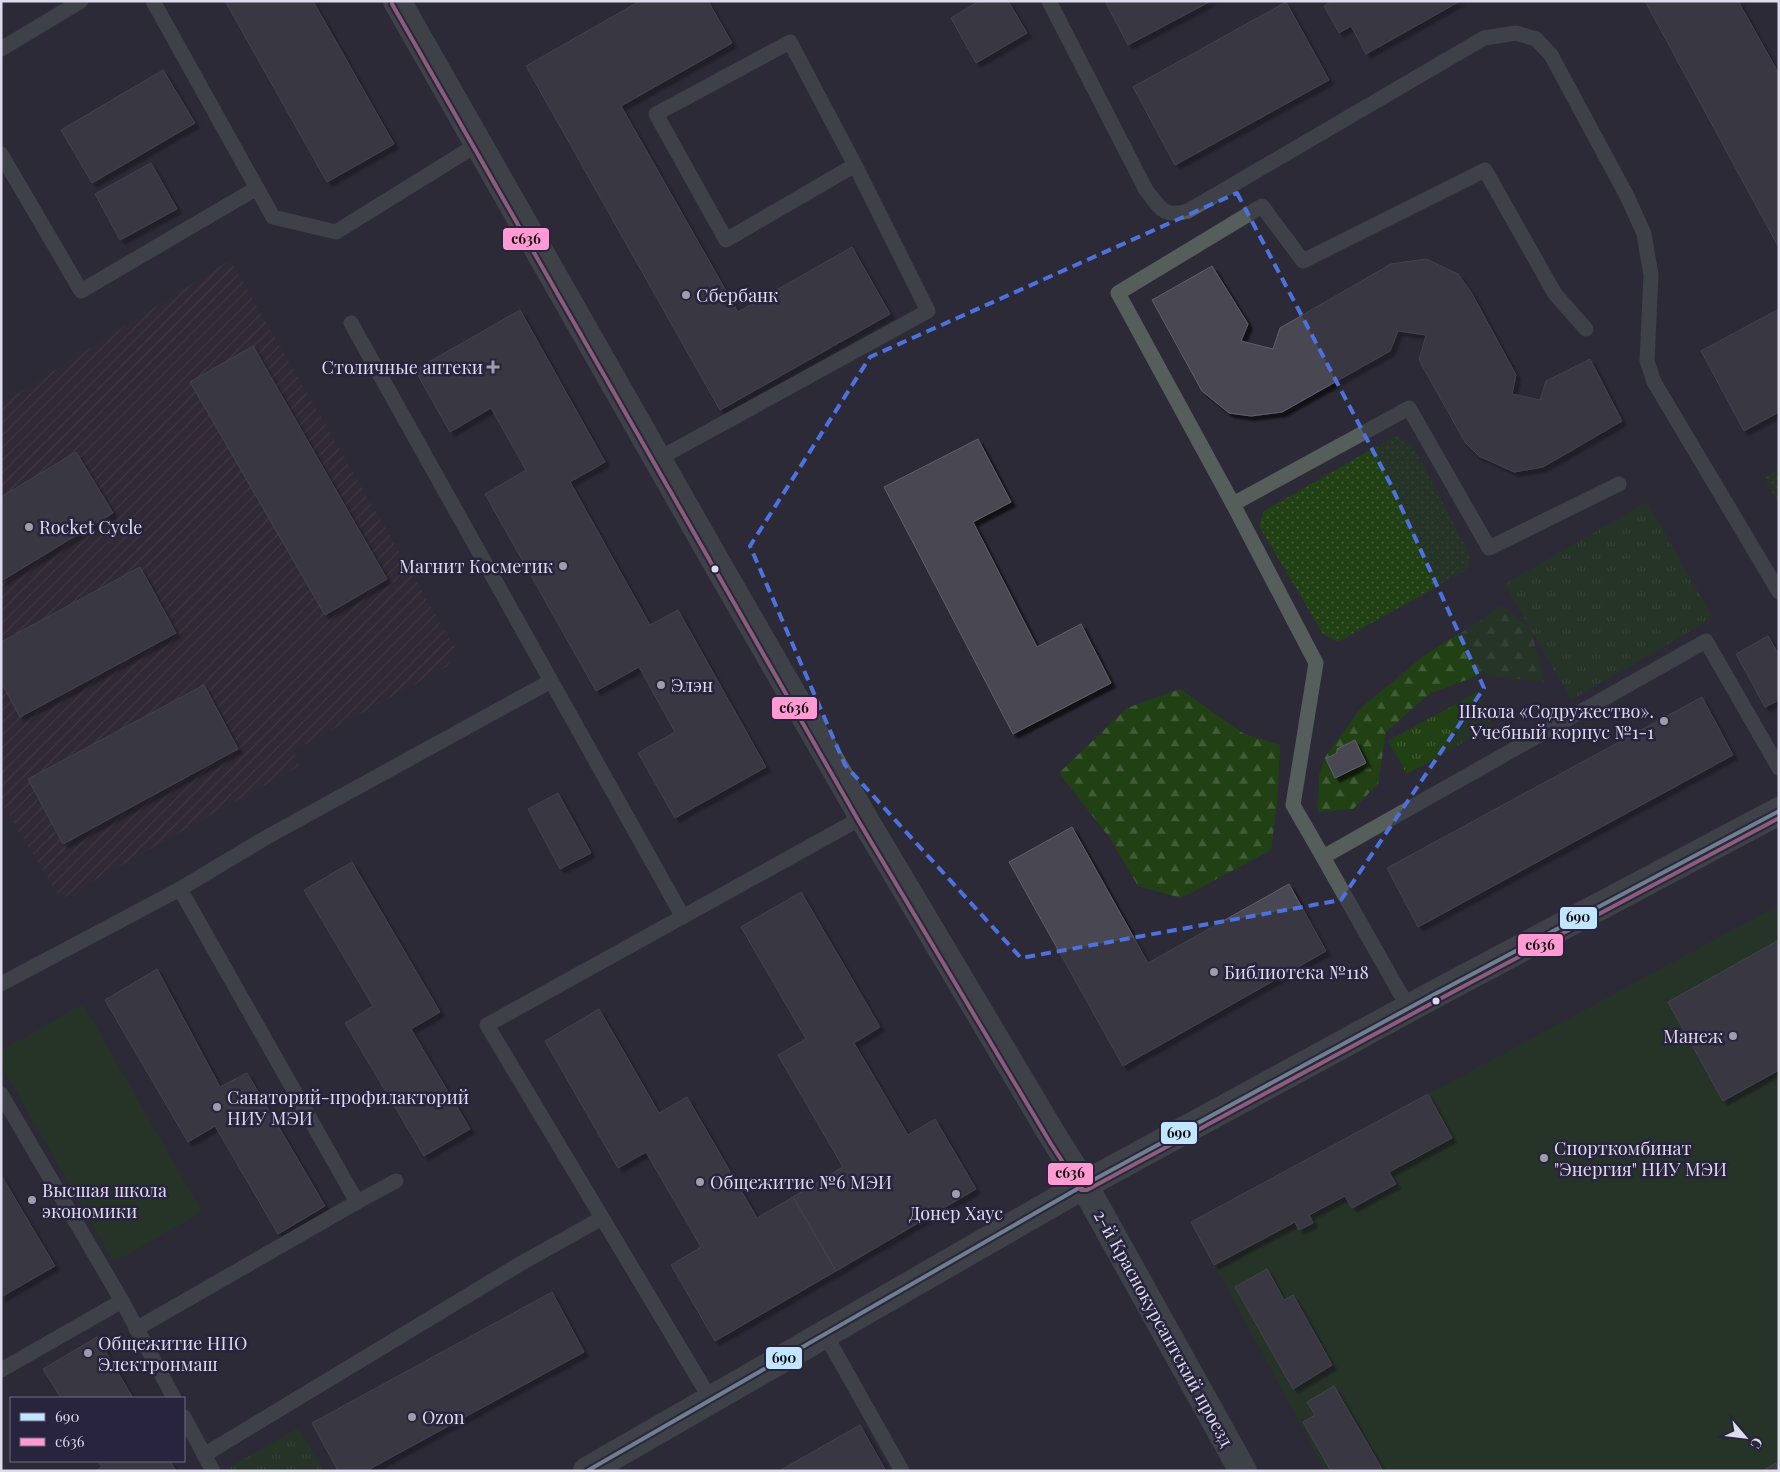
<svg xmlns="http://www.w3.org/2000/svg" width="1780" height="1472" viewBox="0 0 1780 1472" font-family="'Playfair Display',serif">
	<defs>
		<pattern id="industrial-furrows" width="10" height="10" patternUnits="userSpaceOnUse" patternTransform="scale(1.25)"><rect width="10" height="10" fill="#382a35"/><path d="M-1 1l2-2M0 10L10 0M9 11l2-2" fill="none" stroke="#544852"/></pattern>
		<pattern id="grass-dots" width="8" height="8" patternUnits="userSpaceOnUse" patternTransform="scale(1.25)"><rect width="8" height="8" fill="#214114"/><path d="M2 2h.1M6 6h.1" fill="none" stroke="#415c36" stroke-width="1.8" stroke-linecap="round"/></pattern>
		<pattern id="forest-firs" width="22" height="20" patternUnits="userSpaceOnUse" patternTransform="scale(1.25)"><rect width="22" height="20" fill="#214114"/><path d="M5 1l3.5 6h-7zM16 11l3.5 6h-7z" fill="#415c36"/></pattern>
		<pattern id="park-tufts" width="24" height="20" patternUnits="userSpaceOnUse" patternTransform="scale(1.25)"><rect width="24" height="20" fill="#214114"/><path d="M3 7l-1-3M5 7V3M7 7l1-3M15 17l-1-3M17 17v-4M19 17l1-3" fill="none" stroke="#415c36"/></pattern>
		<filter id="shadow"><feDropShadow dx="4.5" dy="4.5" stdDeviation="1" flood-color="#0009"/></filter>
	</defs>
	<rect width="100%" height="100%" fill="#2c2a37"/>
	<polygon fill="url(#industrial-furrows)" points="230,260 456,650 448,666 293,751 299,766 61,899 1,802 1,404"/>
	<g fill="url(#grass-dots)">
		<polygon points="1395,436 1412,444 1471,557 1466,570 1338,642 1323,634 1259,526 1264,511"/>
		<polygon points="1779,470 1779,505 1764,477"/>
	</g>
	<g fill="url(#forest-firs)">
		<polygon points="1501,605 1531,629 1544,682 1479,675 1429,694 1386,732 1378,784 1353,809 1318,812 1319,776 1325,757 1361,708 1426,654 1480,621"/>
		<polygon points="1180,689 1244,734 1280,745 1277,804 1271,850 1181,898 1138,886 1110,838 1059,773 1127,708"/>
	</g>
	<g fill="url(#park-tufts)">
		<polygon points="1647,502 1713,618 1571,700 1505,584"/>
		<polygon points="1476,693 1494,726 1407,774 1388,741"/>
		<polygon points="299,1428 323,1471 229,1471 228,1468"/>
	</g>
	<g fill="#214114">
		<polygon points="1779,905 1779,1471 1326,1471 1191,1222"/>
		<polygon points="83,1004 202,1212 114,1262 1,1065 1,1051"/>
	</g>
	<g fill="#484651" stroke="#615f6b" filter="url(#shadow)">
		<polygon points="225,1 313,1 394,144 327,182"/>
		<polygon points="640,1 708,1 732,43 621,106 738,312 852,247 890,314 720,410 526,66"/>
		<polygon points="979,1 1008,1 1027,33 976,63 951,18"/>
		<polygon points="1105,1 1211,1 1128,45"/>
		<polygon points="1332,1 1460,1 1366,54 1351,26 1339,33 1324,6"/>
		<polygon points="1645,1 1738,1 1779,74 1779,248"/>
		<polygon points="1286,2 1329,80 1175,165 1133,87"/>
		<polygon points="163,70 195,123 92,183 61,130"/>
		<polygon points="151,163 177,209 120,240 95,194"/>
		<polygon points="1426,259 1458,274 1471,292 1516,375 1512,394 1540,400 1546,381 1590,359 1622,421 1543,467 1514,472 1479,456 1465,442 1419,360 1426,335 1398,331 1390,351 1282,412 1251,416 1229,413 1202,391 1152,300 1212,266 1248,324 1241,341 1273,349 1280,328 1391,264"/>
		<polygon points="1779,309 1779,412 1744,431 1701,351"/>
		<polygon points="520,310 605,462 570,482 650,625 678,610 766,767 675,818 638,753 675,732 639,667 596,691 485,494 526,470 491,408 450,432 415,370"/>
		<polygon points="253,346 387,579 325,615 190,382"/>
		<polygon points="978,439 1011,502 973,522 1037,647 1081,624 1111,683 1013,734 884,487"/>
		<polygon points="76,452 113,513 1,581 1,497"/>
		<polygon points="140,567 176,633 20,717 1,682 1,642"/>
		<polygon points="1768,636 1779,655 1779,700 1765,707 1736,654"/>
		<polygon points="204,685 238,749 63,844 28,779"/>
		<polygon points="1702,697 1733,755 1418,927 1387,868"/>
		<polygon points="1355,740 1366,763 1335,778 1326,759 1337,753 1337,749"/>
		<polygon points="558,793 591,853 560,869 528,809"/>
		<polygon points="1072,827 1148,963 1289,884 1326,951 1123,1066 1009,862"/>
		<polygon points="352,862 440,1012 411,1029 470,1129 424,1156 345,1023 373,1006 304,890"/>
		<polygon points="801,892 880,1027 854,1043 908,1135 935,1119 976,1189 836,1271 793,1197 843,1167 778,1055 806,1039 741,927"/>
		<polygon points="1779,940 1779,1070 1723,1101 1668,1002"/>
		<polygon points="157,969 220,1087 247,1073 325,1206 278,1234 215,1126 188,1142 105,1000"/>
		<polygon points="599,1009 659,1113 687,1097 757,1218 793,1197 836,1271 715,1341 671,1265 701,1247 646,1152 618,1168 545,1041"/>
		<polygon points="1428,1094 1452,1138 1389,1172 1396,1184 1352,1208 1345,1196 1309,1215 1313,1223 1299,1230 1295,1222 1214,1265 1191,1222"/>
		<polygon points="1,1175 55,1266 1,1297"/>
		<polygon points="1267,1269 1284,1300 1293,1295 1332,1365 1293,1389 1235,1287"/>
		<polygon points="552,1292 584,1352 366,1471 338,1471 312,1423"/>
		<polygon points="97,1337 133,1398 61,1398 43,1369"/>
		<polygon points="1334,1386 1382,1469 1380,1471 1331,1471 1303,1422 1315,1415 1307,1402"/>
		<polygon points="860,1425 886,1471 779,1471"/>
		<polygon points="98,1461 170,1461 176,1471 96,1471 102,1467"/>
		<polygon points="1776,1463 1779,1471 1762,1471"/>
	</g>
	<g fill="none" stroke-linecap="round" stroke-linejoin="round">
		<g stroke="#555e5b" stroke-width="15">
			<polyline points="153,1 273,217 336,232 478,144"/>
			<path d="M1049,1L1146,190C1160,208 1164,218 1188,211L1484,38L1516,33L1536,39L1551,55L1628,198L1644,234L1651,275L1647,361L1654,382L1779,592"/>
			<polyline points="1,49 81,1"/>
			<polyline points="1,154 81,291 257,188"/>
			<polyline points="351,323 683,917"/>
			<polyline points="658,459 928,311 855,165 790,42 656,114 726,240 855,165"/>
			<polyline points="1233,504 1409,408 1489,548 1619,484"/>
			<polyline points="1323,857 1293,805 1316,663 1233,504 1118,293 1262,206 1303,261 1485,170 1555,294 1586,329"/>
			<polyline points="1,984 180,889 267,837 551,681"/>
			<polyline points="1409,1009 1323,857 1706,641 1779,768"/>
			<polyline points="1,1094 122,1301 174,1398"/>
			<polyline points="357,1202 396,1181"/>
			<polyline points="136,1329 357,1202 180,889"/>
			<polyline points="825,1334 902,1471"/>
			<polyline points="1,1370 122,1301"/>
			<polyline points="711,1400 487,1025 863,817"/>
			<polyline points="184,1417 213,1471"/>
			<polyline points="204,1455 520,1264 602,1218"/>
		</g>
		<g stroke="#555e5b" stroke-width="28">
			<polyline points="397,1 719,567 863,817 1056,1141 1084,1185 1243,1471"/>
			<polyline points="587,1471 1084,1185 1433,995 1779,811"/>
		</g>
		<defs>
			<polyline id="bus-1" points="587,1471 1084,1185 1433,995 1779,811"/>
			<polyline id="bus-2" points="392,4 858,820 1051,1144 1081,1190 1087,1190 1436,1001 1779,818"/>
		</defs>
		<use href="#bus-1" stroke="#28243d" stroke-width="8"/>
		<use href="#bus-2" stroke="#28243d" stroke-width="8"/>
		<use href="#bus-1" stroke="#c2e6ff" stroke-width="4"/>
		<use href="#bus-2" stroke="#ff9ad2" stroke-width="4"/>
	</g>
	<path d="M0 0H1780V1472H0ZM1237,193L1390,483L1484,688L1341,900L1021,958L845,765L750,546L870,357Z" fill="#2c2a37" fill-opacity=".55" fill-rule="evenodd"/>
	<path fill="none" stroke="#4d71dd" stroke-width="4" stroke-dasharray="10 6" stroke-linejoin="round" d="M1237,193L1390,483L1484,688L1341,900L1021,958L845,765L750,546L870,357Z"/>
	<g fill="#9f9dad" stroke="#28243d" stroke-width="2">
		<circle cx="686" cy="295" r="5"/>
		<path d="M490.5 359.5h5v5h5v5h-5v5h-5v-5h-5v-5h5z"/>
		<circle cx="29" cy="527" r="5"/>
		<circle cx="563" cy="566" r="5"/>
		<circle cx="661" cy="685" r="5"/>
		<circle cx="1664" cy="721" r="5"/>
		<circle cx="1214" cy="972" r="5"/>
		<circle cx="1733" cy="1036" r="5"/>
		<circle cx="217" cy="1107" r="5"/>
		<circle cx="1544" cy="1158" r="5"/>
		<circle cx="700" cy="1182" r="5"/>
		<circle cx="956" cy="1194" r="5"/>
		<circle cx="32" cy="1200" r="5"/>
		<circle cx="88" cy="1353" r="5"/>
		<circle cx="412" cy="1417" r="5"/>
	</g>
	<g fill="#dddbec" stroke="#28243d" stroke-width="2">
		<circle cx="715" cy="569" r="4.5"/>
		<circle cx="1436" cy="1001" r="4.5"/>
	</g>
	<g text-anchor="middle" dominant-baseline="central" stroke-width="5" stroke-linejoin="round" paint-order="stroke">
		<g font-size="18" fill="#dddbec" stroke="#28243d" text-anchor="start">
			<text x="696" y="295">Сбербанк</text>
			<text x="483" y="367" text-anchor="end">Столичные аптеки</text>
			<text x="39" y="527">Rocket Cycle</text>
			<text x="553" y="566" text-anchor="end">Магнит Косметик</text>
			<text x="671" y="685">Элэн</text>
			<text x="1654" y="711" text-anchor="end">Школа «Содружество».<tspan x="1654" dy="21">Учебный корпус №1-1</tspan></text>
			<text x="1224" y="972">Библиотека №118</text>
			<text x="1723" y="1036" text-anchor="end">Манеж</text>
			<text x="227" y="1097">Санаторий-профилакторий<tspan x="227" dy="21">НИУ МЭИ</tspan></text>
			<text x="1554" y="1148">Спорткомбинат<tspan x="1554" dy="21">"Энергия" НИУ МЭИ</tspan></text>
			<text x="710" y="1182">Общежитие №6 МЭИ</text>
			<text x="42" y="1190">Высшая школа<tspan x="42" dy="21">экономики</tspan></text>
			<text x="956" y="1213" text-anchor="middle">Донер Хаус</text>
			<text x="98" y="1343">Общежитие НПО<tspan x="98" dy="21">Электронмаш</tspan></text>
			<text x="422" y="1417">Ozon</text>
		</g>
		<g font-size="18" fill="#dddbec" stroke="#28243d">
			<text transform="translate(1164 1328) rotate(61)">2-й Краснокурсантский проезд</text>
		</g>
	</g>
	<g stroke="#28243d" stroke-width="2">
		<rect x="502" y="227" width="48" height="24" rx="5" fill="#ff9ad2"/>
		<rect x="771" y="696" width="47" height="24" rx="5" fill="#ff9ad2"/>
		<rect x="1559" y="906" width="39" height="24" rx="5" fill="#c2e6ff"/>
		<rect x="1517" y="933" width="47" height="24" rx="5" fill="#ff9ad2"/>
		<rect x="1160" y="1121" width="38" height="24" rx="5" fill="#c2e6ff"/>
		<rect x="1047" y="1162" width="47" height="24" rx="5" fill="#ff9ad2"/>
		<rect x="765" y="1346" width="38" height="24" rx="5" fill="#c2e6ff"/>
	</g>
	<g font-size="14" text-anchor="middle" font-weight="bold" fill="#111">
		<text x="526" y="244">с636</text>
		<text x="794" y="713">с636</text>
		<text x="1578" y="922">690</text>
		<text x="1540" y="950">с636</text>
		<text x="1179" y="1138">690</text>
		<text x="1070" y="1178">с636</text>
		<text x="784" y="1363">690</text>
	</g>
	<rect width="1780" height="1472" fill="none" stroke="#dddbec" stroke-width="5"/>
	<rect x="10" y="1397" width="175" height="65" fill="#28243d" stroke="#706d83"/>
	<rect x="20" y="1413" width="25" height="8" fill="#c2e6ff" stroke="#706d83"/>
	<text x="55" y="1422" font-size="15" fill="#dddbec">690</text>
	<rect x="20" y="1438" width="25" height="8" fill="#ff9ad2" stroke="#706d83"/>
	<text x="55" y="1447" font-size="15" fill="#dddbec">с636</text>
	<g transform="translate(1745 1437) rotate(118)" stroke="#28243d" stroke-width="4" paint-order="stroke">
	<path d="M0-4L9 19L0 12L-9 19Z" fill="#dddbec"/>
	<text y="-8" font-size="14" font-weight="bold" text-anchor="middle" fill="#dddbec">С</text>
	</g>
</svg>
